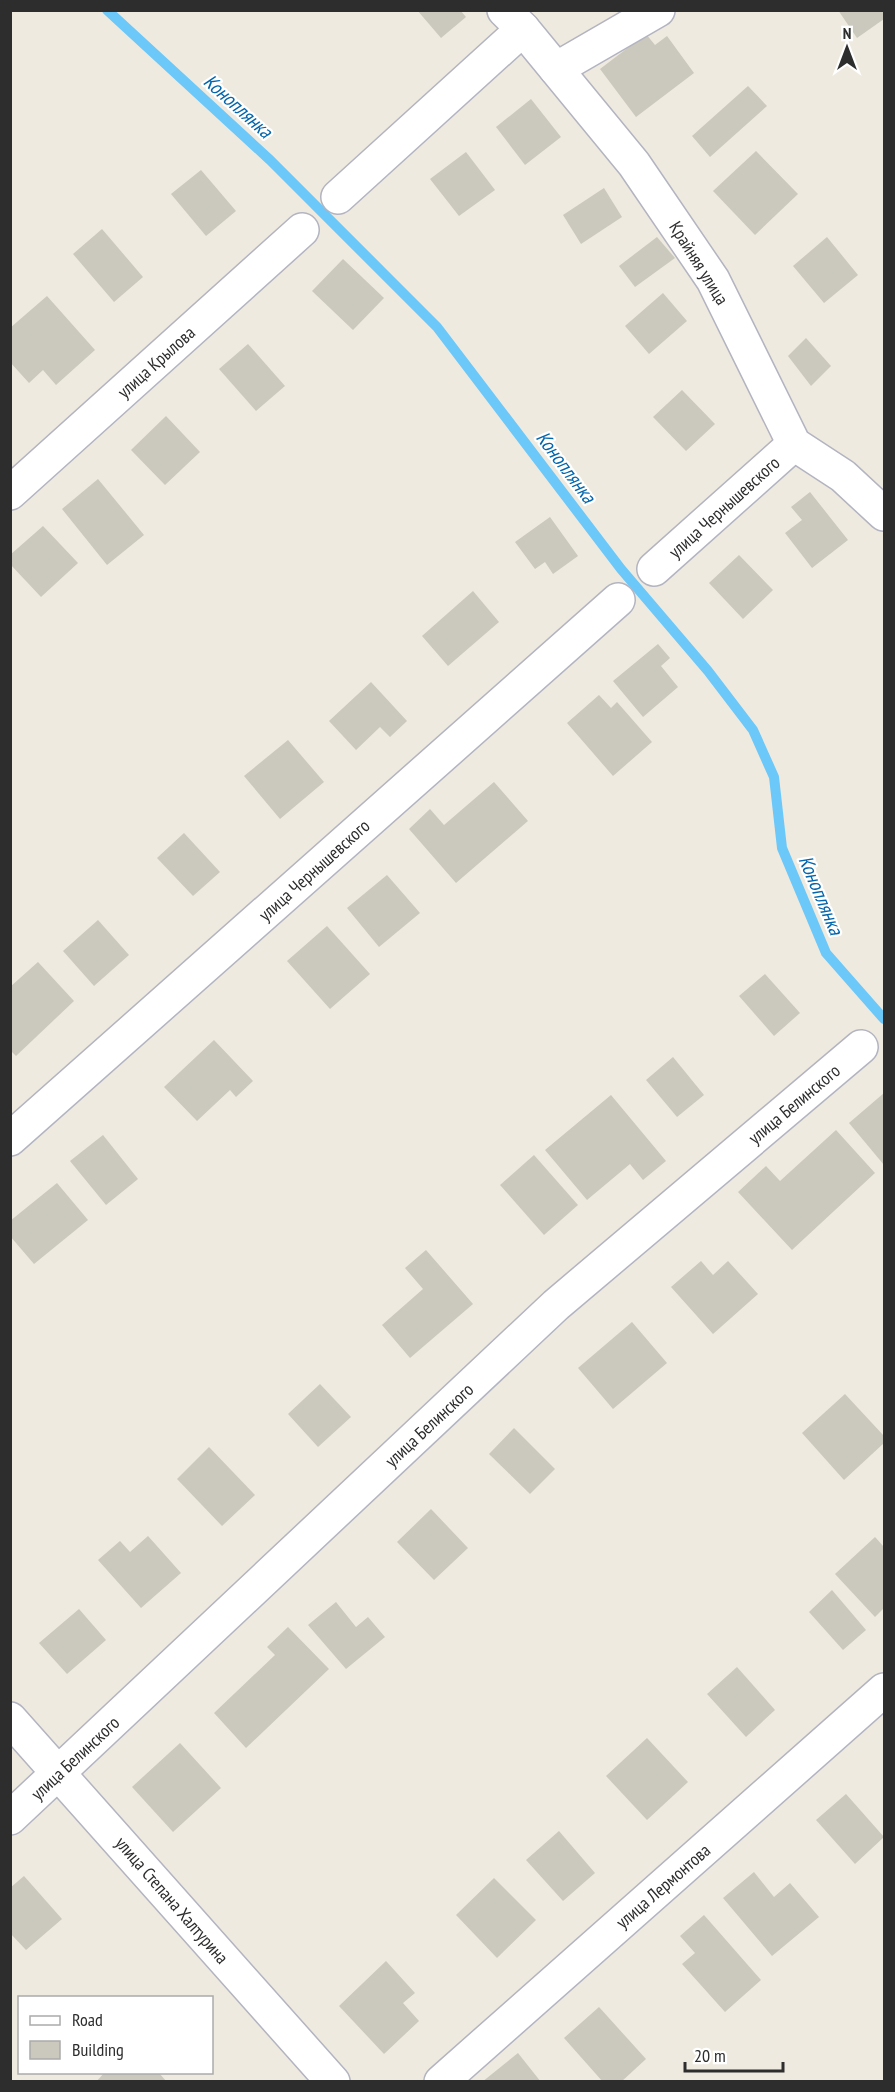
<svg xmlns="http://www.w3.org/2000/svg" width="895" height="2092" viewBox="0 0 895 2092" font-family="'PT Sans Narrow',sans-serif">
	<rect width="100%" height="100%" fill="#efeadf"/>
	<g fill="none" stroke-linecap="round" stroke-linejoin="round">
		<polyline stroke="#6cc8f8" stroke-width="10" points="107,10 270,160 437,327 621,569 708,671 753,730 774,777 782,848 826,953 884,1019"/>
	</g>
	<g fill="#cbc8bd">
		<polygon points="417,10 460,10 466,17 441,38"/>
		<polygon points="838,10 883,10 884,19 857,38"/>
		<polygon points="646,34 655,45 667,36 694,73 636,117 600,69"/>
		<polygon points="748,86 767,106 710,157 692,136"/>
		<polygon points="531,99 561,137 525,165 496,127"/>
		<polygon points="756,151 798,194 755,235 713,191"/>
		<polygon points="466,152 495,190 459,216 430,179"/>
		<polygon points="201,170 236,211 206,236 171,194"/>
		<polygon points="604,188 622,217 581,244 563,215"/>
		<polygon points="102,229 143,277 114,302 73,254"/>
		<polygon points="657,237 675,258 635,287 619,266"/>
		<polygon points="827,237 858,275 824,303 793,266"/>
		<polygon points="343,259 384,298 353,330 312,291"/>
		<polygon points="663,293 687,321 649,354 625,326"/>
		<polygon points="47,296 95,350 56,385 43,370 29,383 10,362 10,328"/>
		<polygon points="806,338 831,366 811,386 788,356"/>
		<polygon points="248,344 285,386 256,411 219,369"/>
		<polygon points="682,390 715,424 686,451 653,417"/>
		<polygon points="166,416 200,452 165,485 131,450"/>
		<polygon points="98,479 144,535 107,565 62,509"/>
		<polygon points="810,492 848,540 812,568 785,533 802,520 791,507"/>
		<polygon points="550,517 578,556 553,574 545,562 535,569 515,542"/>
		<polygon points="43,526 78,563 41,597 10,564 10,555"/>
		<polygon points="739,555 773,590 743,619 709,583"/>
		<polygon points="473,591 499,622 448,666 422,636"/>
		<polygon points="658,644 670,658 661,666 678,687 643,717 613,681"/>
		<polygon points="371,682 407,721 390,737 380,727 356,750 329,721"/>
		<polygon points="599,695 611,708 617,702 652,742 613,776 567,723"/>
		<polygon points="288,740 324,782 280,819 244,776"/>
		<polygon points="494,782 528,821 456,883 409,829 430,809 444,825"/>
		<polygon points="184,833 220,872 193,896 157,858"/>
		<polygon points="387,875 420,913 379,947 347,908"/>
		<polygon points="98,920 129,955 94,986 63,951"/>
		<polygon points="327,926 370,974 330,1009 287,961"/>
		<polygon points="38,962 74,1001 16,1056 10,1050 10,987"/>
		<polygon points="765,974 800,1013 774,1036 739,996"/>
		<polygon points="214,1040 253,1081 236,1097 230,1090 197,1121 164,1087"/>
		<polygon points="673,1057 704,1095 677,1117 646,1080"/>
		<polygon points="884,1093 884,1165 849,1123"/>
		<polygon points="611,1095 666,1161 643,1180 630,1164 587,1200 545,1150"/>
		<polygon points="836,1130 875,1173 792,1250 738,1192 766,1166 780,1181"/>
		<polygon points="103,1135 138,1179 106,1205 70,1161"/>
		<polygon points="534,1155 578,1205 544,1235 500,1185"/>
		<polygon points="57,1183 88,1220 34,1264 10,1236 10,1221"/>
		<polygon points="426,1250 473,1304 410,1358 382,1325 423,1289 405,1268"/>
		<polygon points="701,1261 713,1275 728,1261 758,1294 713,1334 671,1287"/>
		<polygon points="632,1322 667,1363 613,1409 578,1368"/>
		<polygon points="320,1384 351,1417 318,1447 288,1414"/>
		<polygon points="845,1394 884,1436 884,1443 844,1480 802,1433"/>
		<polygon points="514,1428 555,1469 530,1494 489,1454"/>
		<polygon points="209,1447 255,1495 222,1526 177,1479"/>
		<polygon points="431,1509 468,1548 434,1580 397,1542"/>
		<polygon points="148,1536 181,1573 141,1608 98,1560 120,1541 130,1552"/>
		<polygon points="875,1537 884,1547 884,1608 875,1617 835,1574"/>
		<polygon points="832,1590 866,1630 843,1650 809,1612"/>
		<polygon points="336,1602 356,1627 368,1617 385,1637 346,1669 308,1625"/>
		<polygon points="79,1609 106,1640 67,1674 39,1643"/>
		<polygon points="288,1627 329,1669 246,1748 214,1713 275,1655 267,1647"/>
		<polygon points="737,1667 775,1710 746,1737 707,1694"/>
		<polygon points="647,1738 688,1782 647,1820 606,1776"/>
		<polygon points="180,1743 221,1788 173,1832 132,1787"/>
		<polygon points="846,1794 884,1837 855,1864 816,1820"/>
		<polygon points="559,1831 595,1873 563,1901 526,1860"/>
		<polygon points="754,1872 774,1897 790,1883 819,1917 772,1956 723,1898"/>
		<polygon points="24,1876 62,1919 26,1950 10,1933 10,1888"/>
		<polygon points="494,1878 536,1920 497,1958 456,1915"/>
		<polygon points="704,1915 761,1980 725,2012 682,1964 695,1953 680,1936"/>
		<polygon points="386,1961 415,1993 403,2003 419,2021 384,2054 339,2006"/>
		<polygon points="599,2007 646,2059 621,2082 603,2082 564,2038"/>
		<polygon points="518,2053 541,2082 482,2082"/>
		<polygon points="105,2072 158,2072 167,2082 96,2082"/>
	</g>
	<g fill="none" stroke-linecap="round" stroke-linejoin="round">
		<defs>
			<g id="minor">
				<polyline points="504,10 523,29 634,164 713,280 794,444 843,476 884,514"/>
				<polyline points="556,69 658,10"/>
				<polyline points="338,197 523,29"/>
				<polyline points="10,493 302,230"/>
				<polyline points="654,569 794,444"/>
				<polyline points="10,1139 618,600"/>
				<polyline points="10,1719 333,2082"/>
				<polyline points="10,1818 556,1305 861,1047"/>
				<polyline points="441,2082 884,1690"/>
			</g>
		</defs>
		<use href="#minor" stroke="#b3b4c1" stroke-width="36"/>
		<use href="#minor" stroke="#fff" stroke-width="33"/>
	</g>
	<g text-anchor="middle" dominant-baseline="central" stroke-width="4.5" stroke-linejoin="round" paint-order="stroke">
		<g font-size="18" fill="#2d2d2d" stroke="#fff">
			<text transform="translate(699 263) rotate(58)">Крайняя улица</text>
			<text transform="translate(156 362) rotate(-42)">улица Крылова</text>
			<text transform="translate(724 507) rotate(-42)">улица Чернышевского</text>
			<text transform="translate(314 870) rotate(-42)">улица Чернышевского</text>
			<text transform="translate(794 1104) rotate(-40)">улица Белинского</text>
			<text transform="translate(429 1425) rotate(-43)">улица Белинского</text>
			<text transform="translate(75 1758) rotate(-43)">улица Белинского</text>
			<text transform="translate(663 1886) rotate(-41)">улица Лермонтова</text>
			<text transform="translate(172 1900) rotate(49)">улица Степана Халтурина</text>
		</g>
		<g font-size="20" font-style="italic" fill="#0365ab" stroke="#fff">
			<text transform="translate(238 106) rotate(42)">Коноплянка</text>
			<text transform="translate(566 467) rotate(53)">Коноплянка</text>
			<text transform="translate(821 895) rotate(67)">Коноплянка</text>
		</g>
	</g>
	<rect width="895" height="2092" fill="none" stroke="#2d2d2d" stroke-width="24"/>
	<rect x="18" y="1996" width="195" height="78" fill="#ffffff" stroke="#ababab" stroke-width="1.5"/>
	<rect x="30" y="2016" width="30" height="9" fill="#ffffff" stroke="#ababab" stroke-width="1.5"/>
	<text x="72" y="2026" font-size="18" fill="#2d2d2d">Road</text>
	<rect x="30" y="2041" width="30" height="18" fill="#cbc8bd" stroke="#ababab" stroke-width="1.5"/>
	<text x="72" y="2056" font-size="18" fill="#2d2d2d">Building</text>
	<g transform="translate(847 48)" stroke="#ffffff" stroke-width="4.5" paint-order="stroke">
	<path d="M0-4.5L10 22L0 15L-10 22Z" fill="#2d2d2d"/>
	<text y="-9" font-size="16" font-weight="bold" text-anchor="middle" fill="#2d2d2d">N</text>
	</g>
	<path d="M685 2062v9h98v-9" fill="none" stroke="#2d2d2d" stroke-width="3"/>
	<text x="694" y="2062" font-size="18" fill="#2d2d2d" stroke="#ffffff" stroke-width="4.5" paint-order="stroke">20 m</text>
</svg>
